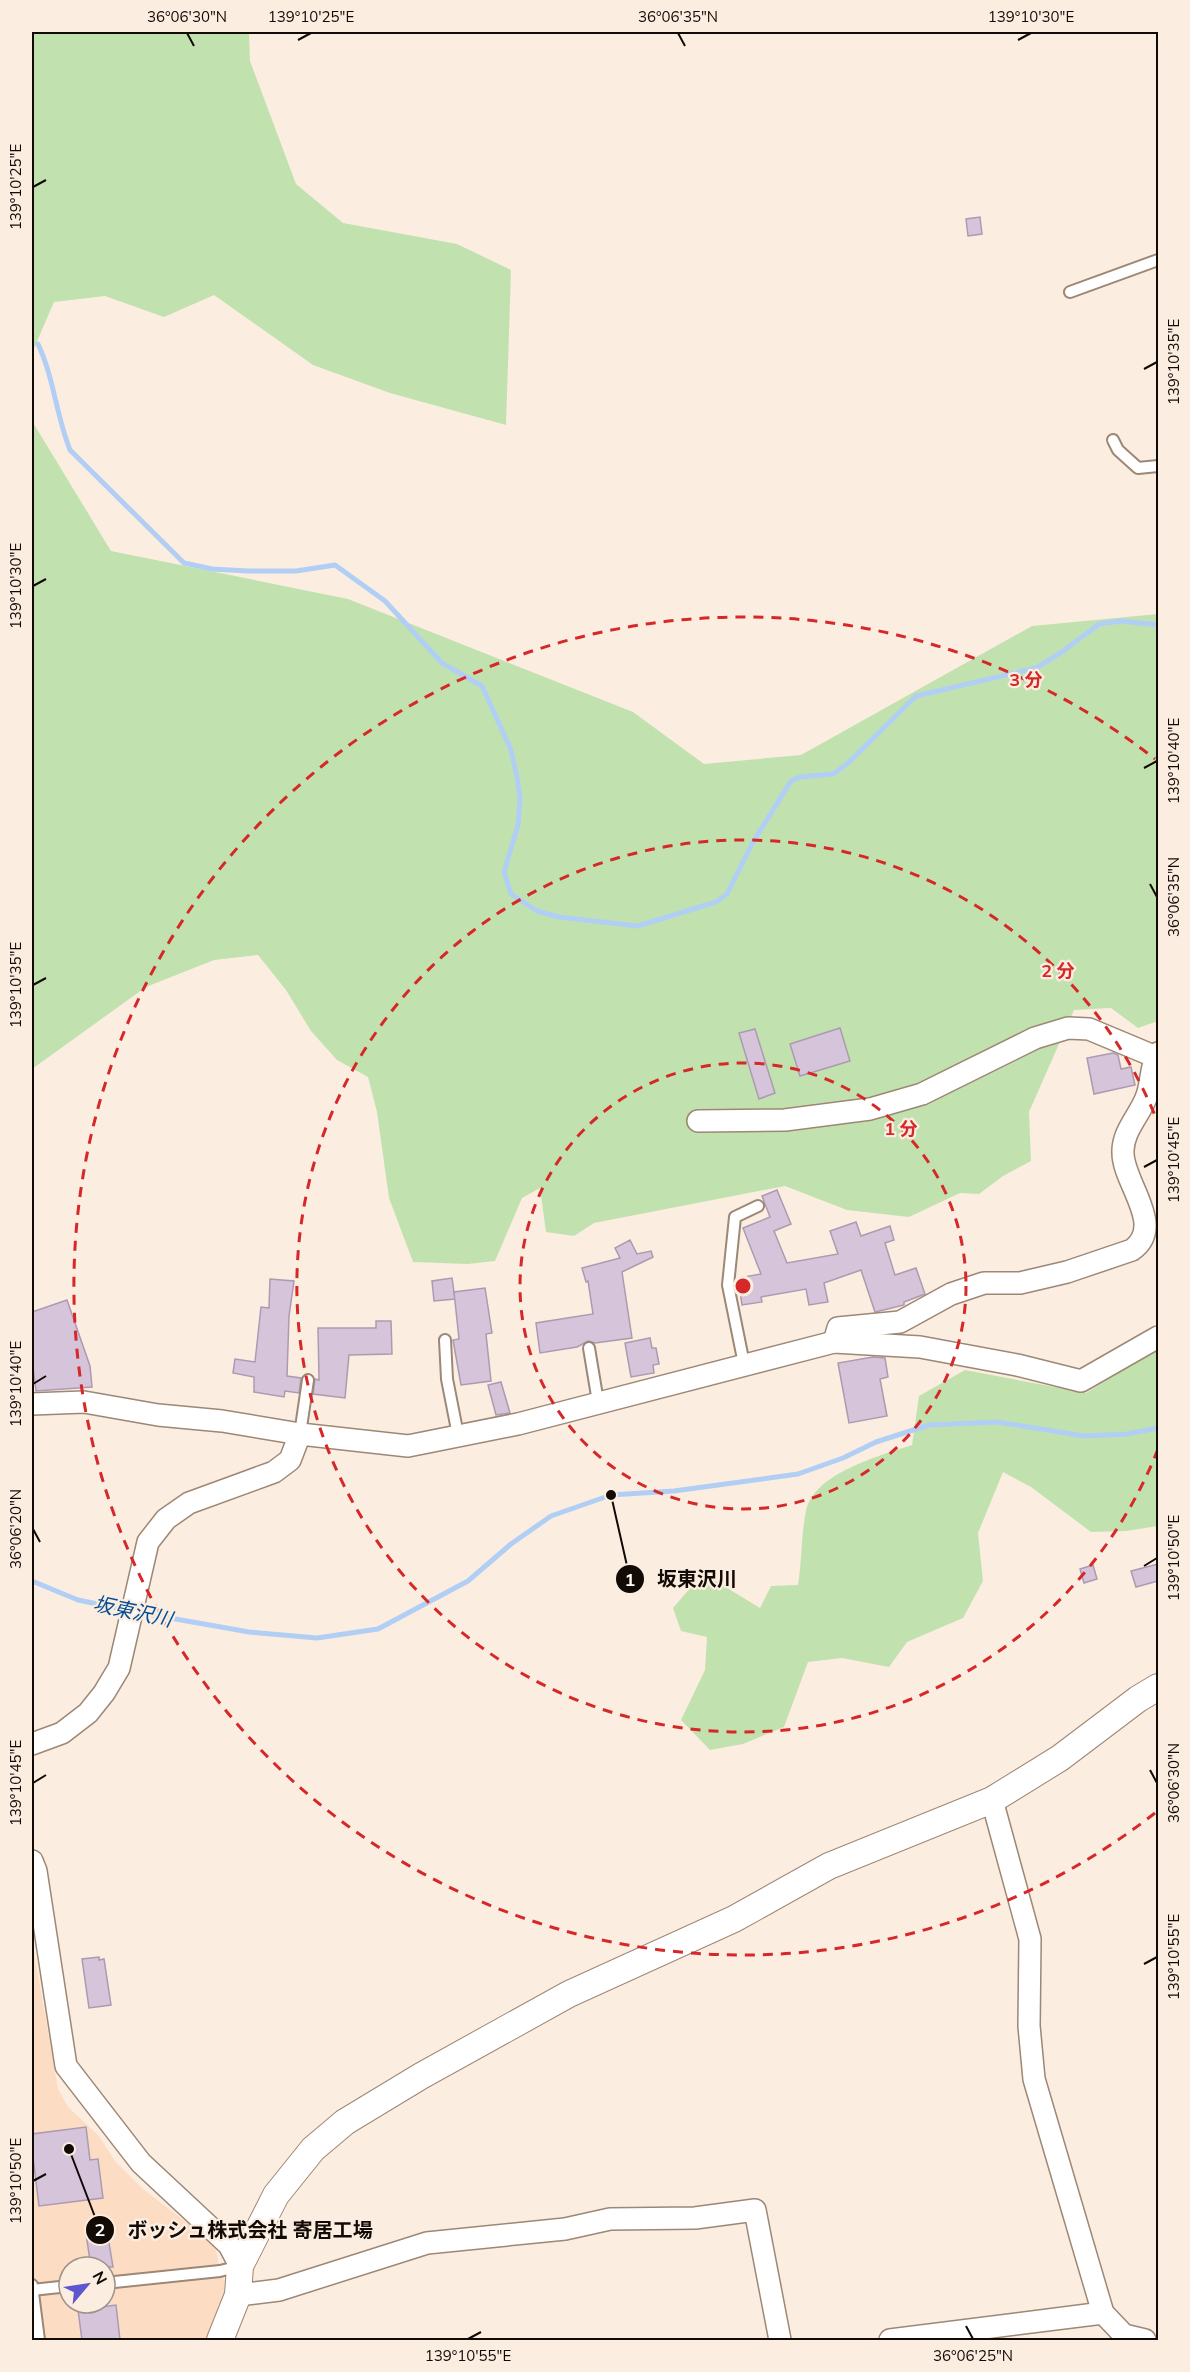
<svg xmlns="http://www.w3.org/2000/svg" width="1190" height="2372" viewBox="0 0 1190 2372" font-family="Mulish,'Noto Sans JP',sans-serif">
	<rect width="100%" height="100%" fill="#fcede1"/>
	<path fill="#fcddc4" fill-rule="evenodd" d="M32,1940L58,2089L68,2107L99,2136L115,2161L143,2189L204,2236L216,2250L220,2271L231,2294L213,2340H32ZM69,2267H105V2303H69Z"/>
	<g fill="#c1e2af">
		<polygon points="32,32 249,32 250,61 296,184 343,223 457,244 511,270 506,425 390,393 313,365 214,295 164,317 105,296 54,302 32,353"/>
		<polygon points="32,421 111,551 348,599 633,712 704,764 801,755 1032,626 1158,614 1158,1021 1138,1028 1111,1008 1074,1010 1029,1112 1031,1161 1003,1176 979,1194 960,1193 909,1217 847,1210 785,1186 594,1223 574,1236 546,1232 540,1188 522,1198 495,1261 468,1264 413,1262 389,1198 377,1112 368,1077 337,1060 311,1031 286,990 258,955 214,960 146,987 32,1069"/>
		<path d="M1158,1348V1526L1126,1531L1091,1532L1031,1487L1003,1472L978,1533L983,1581L963,1618L907,1642L889,1667L842,1658L808,1662L784,1727L743,1744L710,1750L681,1720L705,1670L707,1637L681,1631L673,1608L691,1587L714,1580L760,1608L771,1586L798,1585C802,1561 801,1535 806,1511C814,1473 879,1456 912,1445L919,1396L965,1370L1086,1393Z"/>
	</g>
	<g fill="none" stroke-linecap="round" stroke-linejoin="round">
		<g stroke="#b1cff4" stroke-width="5">
			<path d="M38,344C54,378 56,415 70,450L184,563L212,569L248,571H296L335,565L385,601L442,663L482,686L511,750L517,777L520,799L518,825L504,872L511,894L537,911L559,917L638,926L716,902L727,894L753,842L791,781L800,777L833,774L847,764L916,696L1036,668L1062,652L1099,624L1122,621L1158,625"/>
			<polyline points="32,1581 78,1600 127,1610"/>
			<polyline points="136,1612 249,1632 317,1638 378,1629 468,1581 511,1544 551,1516 611,1495 674,1491 798,1474 843,1458 876,1442 929,1425 998,1422 1084,1436 1127,1434 1158,1428"/>
		</g>
	</g>
	<g fill="#d6c4db" stroke="#ac9ab1" stroke-width="1.5">
		<polygon points="980,217 982,234 968,236 966,219"/>
		<polygon points="840,1028 850,1061 800,1076 790,1044"/>
		<polygon points="755,1029 775,1093 759,1099 739,1033"/>
		<polygon points="1113,1053 1118,1055 1121,1069 1131,1067 1135,1085 1094,1094 1087,1058"/>
		<polygon points="777,1190 791,1224 774,1231 787,1263 838,1254 830,1231 856,1222 861,1236 890,1226 894,1240 885,1243 895,1275 916,1268 925,1294 904,1302 904,1305 875,1312 861,1270 824,1283 828,1302 809,1305 806,1289 761,1297 762,1302 742,1305 738,1278 761,1274 743,1228 770,1217 762,1196"/>
		<polygon points="630,1240 637,1254 651,1251 653,1257 622,1272 632,1338 595,1343 588,1341 577,1347 540,1353 536,1323 593,1314 588,1281 586,1282 582,1268 620,1258 615,1248"/>
		<polygon points="452,1278 455,1299 434,1301 432,1281"/>
		<polygon points="270,1279 294,1281 289,1316 287,1376 301,1378 299,1393 285,1391 284,1397 254,1392 254,1377 233,1373 235,1359 255,1362 261,1307 269,1308"/>
		<polygon points="485,1288 492,1333 486,1334 491,1381 461,1385 453,1340 459,1339 454,1292"/>
		<polygon points="67,1300 90,1366 92,1387 36,1391 32,1360 32,1312"/>
		<polygon points="376,1321 391,1321 392,1354 349,1355 345,1398 313,1394 315,1379 319,1380 318,1328 376,1328"/>
		<polygon points="650,1338 652,1348 656,1348 659,1364 653,1365 654,1373 631,1377 625,1343"/>
		<polygon points="873,1357 885,1358 888,1377 880,1379 887,1416 849,1423 838,1363"/>
		<polygon points="501,1382 510,1413 496,1415 488,1385"/>
		<polygon points="1158,1564 1158,1581 1136,1587 1131,1571"/>
		<polygon points="1093,1565 1097,1579 1084,1583 1080,1569"/>
		<polygon points="99,1957 99,1960 104,1959 111,2005 89,2008 82,1959"/>
		<polygon points="86,2127 90,2160 98,2159 103,2198 39,2206 32,2149 32,2134"/>
		<polygon points="107,2231 113,2267 91,2267 86,2234"/>
		<polygon points="116,2305 120,2340 82,2340 78,2310"/>
	</g>
	<g fill="none" stroke-linecap="round" stroke-linejoin="round">
		<defs>
			<g id="service">
				<polyline points="1070,292 1158,260"/>
				<polyline points="1113,440 1118,450 1138,468 1158,466"/>
				<polyline points="445,1340 447,1379 458,1435"/>
				<polyline points="589,1348 598,1402"/>
				<polyline points="744,1364 728,1285 735,1217 758,1206"/>
				<polyline points="300,1434 308,1380"/>
				<polyline points="105,2283 220,2271 240,2266"/>
				<polyline points="32,2285 39,2340"/>
				<polyline points="32,2290 69,2286"/>
			</g>
			<g id="minor">
				<polyline points="698,1121 785,1120 870,1109 922,1094 1035,1038 1068,1028 1089,1029 1156,1057"/>
				<path d="M834,1342L838,1328L900,1322L951,1294L984,1283H1020L1067,1272L1132,1250C1166,1226 1123,1183 1123,1153C1122,1132 1139,1116 1146,1098C1152,1084 1150,1066 1158,1053"/>
				<polyline points="32,1404 84,1402 158,1415 222,1421 300,1434 408,1446 518,1424 834,1342 920,1347 1017,1365 1081,1381 1158,1337"/>
				<polyline points="32,1744 62,1733 88,1713 104,1693 119,1668 148,1542 166,1519 189,1503 274,1472 290,1460 300,1434"/>
				<polyline points="992,1800 1030,1939 1029,2026 1034,2079 1103,2313 1124,2335 1145,2340"/>
				<polyline points="32,1861 36,1871 66,2066 141,2163 229,2245 240,2266"/>
				<polyline points="238,2295 279,2290 427,2243 565,2229 610,2219 695,2218 755,2210 780,2340"/>
				<polyline points="890,2340 1103,2313"/>
			</g>
			<polyline id="tertiary" points="220,2340 238,2295 240,2266 276,2195 313,2149 345,2122 421,2076 569,1994 734,1919 829,1866 992,1800 1060,1758 1138,1699 1158,1687"/>
		</defs>
		<use href="#service" stroke="#9d8775" stroke-width="14"/>
		<use href="#minor" stroke="#9d8775" stroke-width="24"/>
		<use href="#tertiary" stroke="#9d8775" stroke-width="28"/>
		<use href="#service" stroke="#fff" stroke-width="10"/>
		<use href="#minor" stroke="#fff" stroke-width="21"/>
		<use href="#tertiary" stroke="#fff" stroke-width="26"/>
	</g>
	<path fill="none" stroke="#120a05" stroke-width="2" d="M187,33L194,46M678,33L685,46M298,40L311,33M1018,40L1031,33M33,187L46,180M1144,369L1157,362M33,586L46,579M1144,768L1157,761M1150,884L1157,897M33,985L46,978M1144,1167L1157,1160M33,1384L46,1376M33,1529L40,1542M1144,1566L1157,1558M1150,1770L1157,1783M33,1783L46,1775M1144,1964L1157,1957M33,2181L46,2174M966,2326L973,2339M468,2339L481,2332"/>
	<g fill="none" stroke="#d62828" stroke-width="3" stroke-dasharray="10 8">
		<circle cx="743" cy="1286" r="223"/>
		<path d="M1158 1449A446 446 0 1 1 1158 1123"/>
		<path d="M1155 1813A669 669 0 1 1 1155 759"/>
	</g>
	<g text-anchor="middle" dominant-baseline="central" stroke-width="4.5" stroke-linejoin="round" paint-order="stroke">
		<g font-size="20" font-style="italic" fill="#044e95" stroke="#fcede1">
			<text transform="translate(133 1611) rotate(12)">坂東沢川</text>
		</g>
	</g>
	<circle cx="743" cy="1286" r="9" fill="#d62828" stroke="#fcede1" stroke-width="3"/>
	<g font-size="18" text-anchor="middle" font-weight="bold" fill="#d62828" stroke="#fcede1" stroke-width="4.5" stroke-linejoin="round" paint-order="stroke">
		<text x="1026" y="686">3 分</text>
		<text x="1058" y="977">2 分</text>
		<text x="901" y="1135">1 分</text>
	</g>
	<path fill="none" stroke="#120a05" stroke-width="2" d="M611 1495L630 1579M69 2149L100 2230"/>
	<g fill="#120a05" stroke="#fcede1" stroke-width="2">
		<circle cx="611" cy="1495" r="6"/>
		<circle cx="69" cy="2149" r="6"/>
		<circle cx="630" cy="1579" r="15"/>
		<circle cx="100" cy="2230" r="15"/>
	</g>
	<g font-size="18" text-anchor="middle" font-weight="bold" fill="#fff">
		<text x="630" y="1586">1</text>
		<text x="100" y="2236">2</text>
	</g>
	<g font-size="20" text-anchor="middle" font-weight="bold" fill="#120a05" stroke="#fcede1" stroke-width="4.5" stroke-linejoin="round" paint-order="stroke">
		<text x="697" y="1586">坂東沢川</text>
		<text x="250" y="2237">ボッシュ株式会社 寄居工場</text>
	</g>
	<rect width="1190" height="2372" fill="none" stroke="#fcede1" stroke-width="66"/>
	<g transform="translate(87 2285) rotate(61)"><circle r="28" fill="#fcede1" stroke="#9e9289" stroke-width="1.5"/>
	<path d="M0-4.5L10 22L0 15L-10 22Z" fill="#5e57cf"/>
	<text y="-9" font-size="16" font-weight="bold" text-anchor="middle" fill="#120a05">N</text>
	</g>
	<rect x="33" y="33" width="1124" height="2306" fill="none" stroke="#120a05" stroke-width="2"/>
	<g font-size="15" text-anchor="middle" fill="#120a05">
		<text x="187" y="22">36°06'30"N</text>
		<text x="311" y="22">139°10'25"E</text>
		<text x="678" y="22">36°06'35"N</text>
		<text x="1031" y="22">139°10'30"E</text>
		<text transform="translate(16 187) rotate(-90)" y="5">139°10'25"E</text>
		<text transform="translate(1174 362) rotate(-90)" y="5">139°10'35"E</text>
		<text transform="translate(16 586) rotate(-90)" y="5">139°10'30"E</text>
		<text transform="translate(1174 761) rotate(-90)" y="5">139°10'40"E</text>
		<text transform="translate(1174 897) rotate(-90)" y="5">36°06'35"N</text>
		<text transform="translate(16 985) rotate(-90)" y="5">139°10'35"E</text>
		<text transform="translate(1174 1160) rotate(-90)" y="5">139°10'45"E</text>
		<text transform="translate(16 1384) rotate(-90)" y="5">139°10'40"E</text>
		<text transform="translate(16 1529) rotate(-90)" y="5">36°06'20"N</text>
		<text transform="translate(1174 1558) rotate(-90)" y="5">139°10'50"E</text>
		<text transform="translate(16 1783) rotate(-90)" y="5">139°10'45"E</text>
		<text transform="translate(1174 1783) rotate(-90)" y="5">36°06'30"N</text>
		<text transform="translate(1174 1957) rotate(-90)" y="5">139°10'55"E</text>
		<text transform="translate(16 2181) rotate(-90)" y="5">139°10'50"E</text>
		<text x="468" y="2361">139°10'55"E</text>
		<text x="973" y="2361">36°06'25"N</text>
	</g>
</svg>
